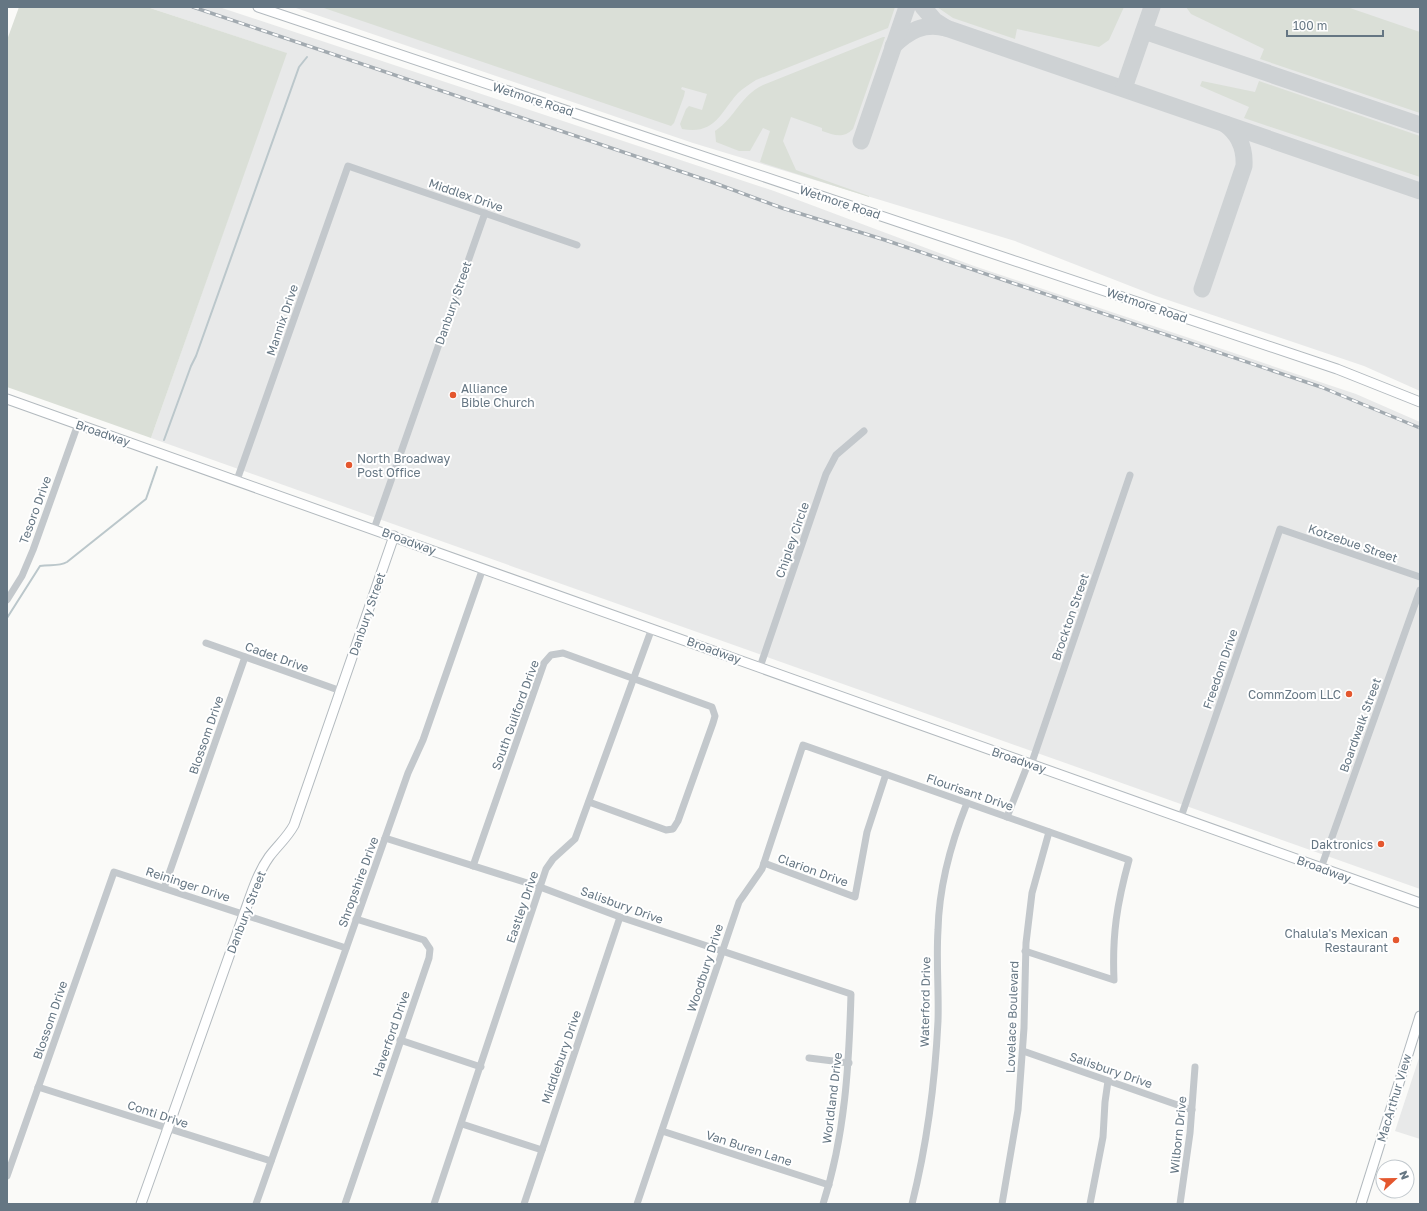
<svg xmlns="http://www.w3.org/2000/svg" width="1427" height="1211" viewBox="0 0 1427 1211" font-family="'Golos Text',sans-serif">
	<rect width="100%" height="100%" fill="#fafaf8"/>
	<g fill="#e8e9e9">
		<polygon points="147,7 219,7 774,191 974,266 1356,394 1420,422 1420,889 151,438 286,53"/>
		<polygon points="293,7 1420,7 1420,391 1364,366 1156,296 1015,241 693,143"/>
		<polygon points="1420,1055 1420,1139 1395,1131"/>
	</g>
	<g fill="#dadfd7">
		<polygon points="19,7 147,7 287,53 151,438 7,387 7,40"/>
		<path d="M321,7H895L888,28L756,80C750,84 743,88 738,93C720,113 715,135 682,129L680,124L686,109L689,106L702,110L707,94L682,87L681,89L685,91L684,96L674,123L671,126Z"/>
		<polygon points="937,7 1124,7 1109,40 1099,47 1017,29 1015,39 953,18"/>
		<polygon points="1186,7 1347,7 1420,32 1420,113 1260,59 1264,49 1191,14"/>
		<path d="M883,37H885L853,129C843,139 834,135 822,131V128L791,117L783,141L796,170L869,196V197L760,162L770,131L763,128L750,151H739L716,142L715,131C736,117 739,97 763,85Z"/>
		<polygon points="1202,81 1255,92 1259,81 1420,136 1420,177 1244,118 1249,107 1200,86"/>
	</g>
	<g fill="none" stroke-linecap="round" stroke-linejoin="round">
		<g stroke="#bbc7cb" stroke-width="2">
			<polyline points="164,440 191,366 196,356 299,67 307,57"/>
			<path d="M7,618L40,566C50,564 58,567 67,562L146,499L157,467"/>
		</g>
		<g stroke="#ced2d4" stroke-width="17">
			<polyline points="923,7 935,21 946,28"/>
			<polyline points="1144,31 1420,125"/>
			<path d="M893,46C909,31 924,22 946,28L1420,191"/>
			<polyline points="1124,88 1152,7"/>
			<polyline points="861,141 907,7"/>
			<path d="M1202,289L1244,166C1245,148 1239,134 1225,124"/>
		</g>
		<defs>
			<g id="secondary">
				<polyline points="258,7 1337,369 1420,402"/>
				<polyline points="7,399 1420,903"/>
				<path d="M141,1204L244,914C251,895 257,874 269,857C277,846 287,838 294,825L394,536"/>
				<polyline points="1361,1204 1420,1016"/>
			</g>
		</defs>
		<use href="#secondary" stroke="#b3babf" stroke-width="11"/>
		<g stroke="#c3c8cc" stroke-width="7">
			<polyline points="237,480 348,166 577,245"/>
			<polyline points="374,529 485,213"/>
			<polyline points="7,600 22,576 33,550 78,424"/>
			<polyline points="206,643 341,691"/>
			<polyline points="760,667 826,474 836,455 864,431"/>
			<polyline points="1031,765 1130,475"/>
			<polyline points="1007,817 1028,764"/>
			<polyline points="1181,817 1280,529 1420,577"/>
			<path d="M385,838L540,887L620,917L851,994C849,1065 845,1136 823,1204"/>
			<polyline points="764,863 855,897 867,832 886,774"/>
			<polyline points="473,866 544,663 551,655 563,653 712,707 715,716 713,723 678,821 673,829 666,830 589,802"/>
			<polyline points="1321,868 1420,590"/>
			<polyline points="164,888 245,657"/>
			<polyline points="400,1040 481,1067"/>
			<polyline points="1023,1051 1192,1110"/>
			<polyline points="809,1058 849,1063"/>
			<polyline points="38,1087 271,1161"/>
			<polyline points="462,1124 542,1150"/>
			<polyline points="662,1131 829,1185"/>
			<polyline points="7,1176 114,872 346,948"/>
			<polyline points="256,1204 408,773 423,740 483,568"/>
			<polyline points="345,1204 429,958 430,949 424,940 356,919"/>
			<polyline points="434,1204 546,869 553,859 575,839 652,628"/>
			<polyline points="524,1204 620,917"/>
			<path d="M637,1204L739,902L762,869L803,745L1129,860C1117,903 1112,935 1114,980L1025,951"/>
			<path d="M912,1204C927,1144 935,1083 938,1021C939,991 936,960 938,930C939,886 951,843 967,803"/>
			<polyline points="1002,1204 1018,1110 1024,1028 1026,943 1032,893 1049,832"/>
			<polyline points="1090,1204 1103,1137 1105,1102 1108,1081"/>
			<polyline points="1180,1204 1190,1133 1195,1067"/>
		</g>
		<use href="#secondary" stroke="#fff" stroke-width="9"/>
		<defs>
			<polyline id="rail" points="193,7 709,181 782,208 885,240 1321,387 1420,428"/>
		</defs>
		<use href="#rail" stroke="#a2aab0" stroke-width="3.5"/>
		<use href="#rail" stroke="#fff" stroke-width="2" stroke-dasharray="6" stroke-linecap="butt"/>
	</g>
	<g fill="#e4572e" stroke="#fff" stroke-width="1.5">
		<circle cx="453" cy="395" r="4"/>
		<circle cx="349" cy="465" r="4"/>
		<circle cx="1349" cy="694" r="4"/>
		<circle cx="1381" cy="844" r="4"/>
		<circle cx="1396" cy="940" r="4"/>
	</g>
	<g text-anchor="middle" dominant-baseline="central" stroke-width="4" stroke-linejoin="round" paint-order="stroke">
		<g font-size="12" fill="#657683" stroke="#fff">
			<text transform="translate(533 99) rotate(18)">Wetmore Road</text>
			<text transform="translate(466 195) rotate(19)">Middlex Drive</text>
			<text transform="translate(840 202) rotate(18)">Wetmore Road</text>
			<text transform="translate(453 303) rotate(-71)">Danbury Street</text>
			<text transform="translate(1147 305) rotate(19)">Wetmore Road</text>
			<text transform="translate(282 320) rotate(-71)">Mannix Drive</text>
			<text transform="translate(103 433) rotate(19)">Broadway</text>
			<text transform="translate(35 510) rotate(-70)">Tesoro Drive</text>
			<text transform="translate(792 540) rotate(-71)">Chipley Circle</text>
			<text transform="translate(409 541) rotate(20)">Broadway</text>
			<text transform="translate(1353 543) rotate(19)">Kotzebue Street</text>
			<text transform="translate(367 614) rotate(-71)">Danbury Street</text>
			<text transform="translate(1070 617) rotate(-71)">Brockton Street</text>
			<text transform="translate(714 650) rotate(20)">Broadway</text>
			<text transform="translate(277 657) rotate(20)">Cadet Drive</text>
			<text transform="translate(1220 669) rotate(-71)">Freedom Drive</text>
			<text transform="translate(515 715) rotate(-70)">South Guilford Drive</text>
			<text transform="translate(1360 725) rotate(-70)">Boardwalk Street</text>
			<text transform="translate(206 735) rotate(-71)">Blossom Drive</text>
			<text transform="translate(1019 760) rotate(19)">Broadway</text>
			<text transform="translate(970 792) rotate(19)">Flourisant Drive</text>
			<text transform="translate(1324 869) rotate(20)">Broadway</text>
			<text transform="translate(813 870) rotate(20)">Clarion Drive</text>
			<text transform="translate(358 882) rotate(-70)">Shropshire Drive</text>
			<text transform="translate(188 884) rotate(18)">Reininger Drive</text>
			<text transform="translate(622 905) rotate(20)">Salisbury Drive</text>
			<text transform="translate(522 907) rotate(-71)">Eastley Drive</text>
			<text transform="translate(246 912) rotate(-69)">Danbury Street</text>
			<text transform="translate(705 968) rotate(-72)">Woodbury Drive</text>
			<text transform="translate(925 1002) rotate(-89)">Waterford Drive</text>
			<text transform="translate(1012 1017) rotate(-88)">Lovelace Boulevard</text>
			<text transform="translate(50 1020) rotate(-71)">Blossom Drive</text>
			<text transform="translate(391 1034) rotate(-71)">Haverford Drive</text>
			<text transform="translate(561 1057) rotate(-71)">Middlebury Drive</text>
			<text transform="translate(1111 1070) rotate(19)">Salisbury Drive</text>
			<text transform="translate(832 1098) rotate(-83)">Worldland Drive</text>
			<text transform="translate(1394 1098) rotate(-73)">MacArthur View</text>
			<text transform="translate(158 1114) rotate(18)">Conti Drive</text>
			<text transform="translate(1178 1135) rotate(-84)">Wilborn Drive</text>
			<text transform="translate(749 1148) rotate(18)">Van Buren Lane</text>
		</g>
		<g font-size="12" fill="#657683" stroke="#fff" text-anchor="end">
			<text x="461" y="388" text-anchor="start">Alliance<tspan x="461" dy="14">Bible Church</tspan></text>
			<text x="357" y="458" text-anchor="start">North Broadway<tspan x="357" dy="14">Post Office</tspan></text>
			<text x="1341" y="694">CommZoom LLC</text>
			<text x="1373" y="844">Daktronics</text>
			<text x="1388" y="933">Chalula's Mexican<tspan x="1388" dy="14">Restaurant</tspan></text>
		</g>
	</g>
	<rect width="1427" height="1211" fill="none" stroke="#657683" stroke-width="16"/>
	<g transform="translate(1395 1179) rotate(68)"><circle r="19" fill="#ffffff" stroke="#c1c8cd"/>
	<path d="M0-3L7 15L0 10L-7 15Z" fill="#e4572e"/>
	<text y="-6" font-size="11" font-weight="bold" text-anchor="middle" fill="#657683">N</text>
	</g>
	<path d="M1287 30v6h96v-6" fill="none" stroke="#657683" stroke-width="2"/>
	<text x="1293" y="30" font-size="12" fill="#657683" stroke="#ffffff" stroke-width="3" paint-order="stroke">100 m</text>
</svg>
